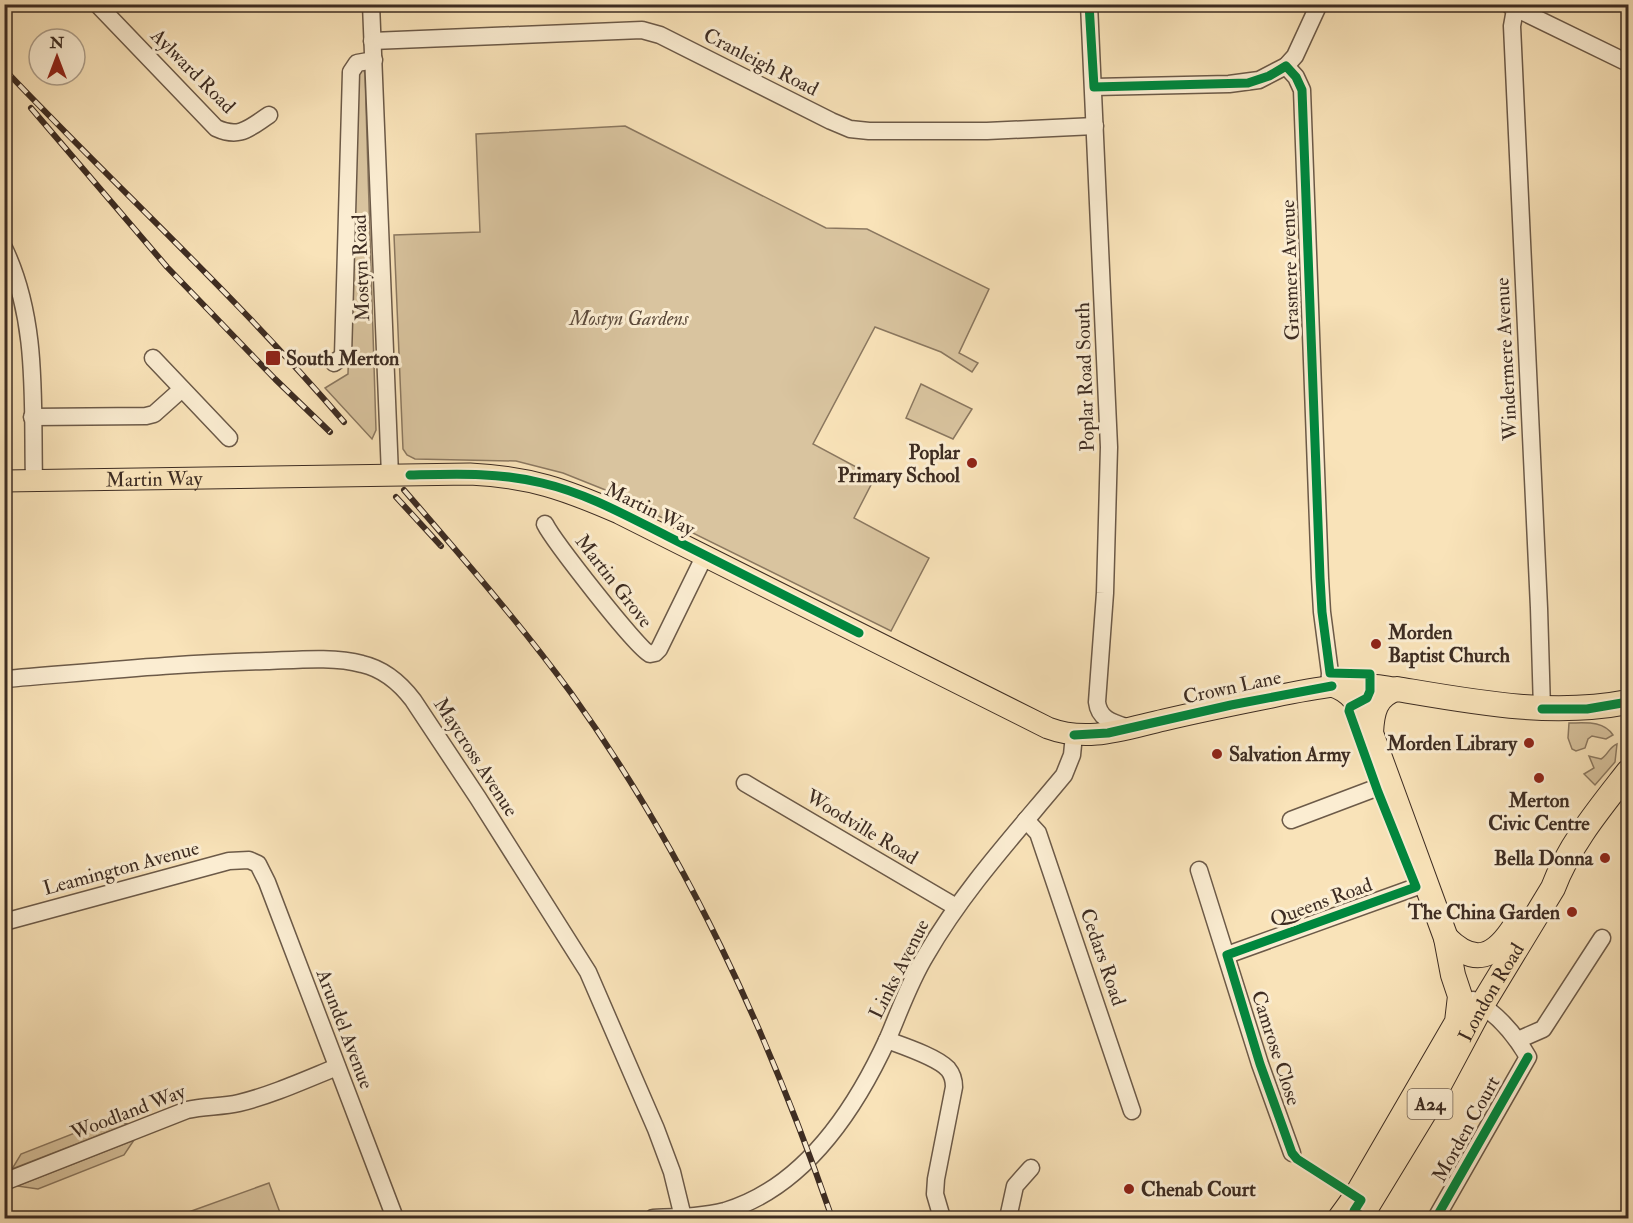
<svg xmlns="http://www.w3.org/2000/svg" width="1633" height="1223" viewBox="0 0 1633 1223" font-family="'IM FELL Double Pica',serif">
	<rect width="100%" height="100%" fill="#f9e3b9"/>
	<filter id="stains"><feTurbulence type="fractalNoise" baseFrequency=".00333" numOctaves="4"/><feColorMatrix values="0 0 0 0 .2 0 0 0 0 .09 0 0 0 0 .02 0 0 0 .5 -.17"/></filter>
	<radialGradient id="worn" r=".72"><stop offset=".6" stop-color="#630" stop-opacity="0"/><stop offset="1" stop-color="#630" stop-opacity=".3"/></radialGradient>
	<g fill="#d9c49f" stroke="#8b7860" stroke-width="1.5">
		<polygon points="361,70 364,70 365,74 376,430 372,439 325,388 348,374 356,78"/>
		<polygon points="625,126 826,228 867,229 989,289 959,353 978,363 972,372 941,352 875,327 813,444 875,477 854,518 929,558 891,631 608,491 563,473 516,461 415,459 407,455 403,449 394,235 480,232 476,134"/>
		<polygon points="921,384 972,409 953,439 906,418"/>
		<path d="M1569,723C1585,723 1603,720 1613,735L1606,739L1592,736L1588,739L1585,748L1576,751L1572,749L1568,738Z"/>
		<path d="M1617,744L1615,762L1595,785L1584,774L1594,768L1589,756L1601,759C1608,755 1609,747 1617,744Z"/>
		<polygon points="108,1120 128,1124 12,1169 21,1154"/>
		<polygon points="134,1140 124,1155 38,1189 17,1186"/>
		<polygon points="269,1183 282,1218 172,1218"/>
	</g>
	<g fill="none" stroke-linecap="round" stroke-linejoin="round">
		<defs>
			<g id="minor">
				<path d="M97,4L216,128C240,139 249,128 269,115"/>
				<polyline points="371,4 390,475"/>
				<path d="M1089,4L1109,447L1105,593L1097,702C1099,720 1114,723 1129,728"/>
				<polyline points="1519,4 1514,15 1512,26 1539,608 1542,709"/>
				<polyline points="1509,5 1628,63"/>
				<polyline points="372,41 642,30 660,35 831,121 850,129 869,131 987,131 1095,126"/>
				<polyline points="1286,66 1296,77 1302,90 1320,578 1322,612 1330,673 1329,687"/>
				<polyline points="1094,87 1229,84 1259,80 1286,66 1295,56 1319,4"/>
				<path d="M4,248C39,321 32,403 34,481"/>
				<polyline points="153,358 229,438"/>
				<polyline points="334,363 343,356 351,72 357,63 374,60"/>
				<polyline points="32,417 146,416 154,414 182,389"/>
				<path d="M545,524C553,540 638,650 650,654L655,653L659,649L705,555"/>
				<path d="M4,679C92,672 178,663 266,661C295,660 334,656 362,664C384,669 400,683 413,700L478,798L588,972L656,1129L672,1172L683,1217"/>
				<polyline points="745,783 956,907"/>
				<polyline points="1026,820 1038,833 1132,1111"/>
				<polyline points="1291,820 1389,783"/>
				<polyline points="1199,870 1260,1064 1292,1153"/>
				<polyline points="4,922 229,861 249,860 258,864 267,882 395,1218"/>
				<polyline points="1227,955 1427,883"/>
				<path d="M887,1040C903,1046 937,1057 948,1069C953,1075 954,1081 954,1087L936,1179L935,1194L942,1218"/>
				<polyline points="1518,1040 1543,1029 1602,938"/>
				<path d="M4,1182L187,1110C204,1106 222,1107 239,1103C272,1095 305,1080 337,1067"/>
				<path d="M653,1218C677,1217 702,1217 725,1211C805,1187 855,1110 888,1038C900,1010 910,981 926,955C964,889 1016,833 1064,775L1072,755L1074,735"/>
				<polyline points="1008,1218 1015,1186 1031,1168"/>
				<path d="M1436,1218L1528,1057C1514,1033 1497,1013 1473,1000"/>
			</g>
			<g id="major">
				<path id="s1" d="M4,481L470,474C530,477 564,489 619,513L1048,728C1088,743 1124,729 1164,720C1198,712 1232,705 1267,698C1310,689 1354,679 1397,689"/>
				<path d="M1332,686C1357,694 1360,713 1371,733"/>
			</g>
			<g id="highway">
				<path d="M1446,938C1475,967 1495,957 1515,926"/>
				<path d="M1340,1218L1356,1196L1457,1022L1460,996L1453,975L1446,938L1371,733C1372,713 1375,695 1397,689C1474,702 1551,717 1628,702"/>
				<path id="s2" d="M1360,1218L1427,1108L1482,1005L1553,888C1569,845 1600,808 1628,772"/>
			</g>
		</defs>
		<use href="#minor" stroke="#6c5a48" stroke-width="19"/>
		<use href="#major" stroke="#3d2c22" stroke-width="23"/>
		<use href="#highway" stroke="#3d2c22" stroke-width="26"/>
		<use href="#minor" stroke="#fbedd2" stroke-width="16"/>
		<use href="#major" stroke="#f9e3b9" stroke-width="21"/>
		<use href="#highway" stroke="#f9e3b9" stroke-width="24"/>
		<defs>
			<g id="rail">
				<path d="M4,69C117,188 237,297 344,422"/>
				<polyline points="31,108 167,267 275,379 330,432"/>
				<path d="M404,490C461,556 519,622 571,693C686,853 768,1033 832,1218"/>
				<polyline points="396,497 441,546"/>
			</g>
		</defs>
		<use href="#rail" stroke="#3d2c22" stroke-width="6"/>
		<use href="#rail" stroke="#fbedd2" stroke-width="4" stroke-dasharray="11" stroke-linecap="butt"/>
		<defs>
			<g id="cycleway">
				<polyline points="1089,4 1094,87 1248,83 1269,76 1286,66 1296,77 1302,90 1320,578 1322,612 1330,673 1370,674 1370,691 1367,698 1350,707 1349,711 1378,792 1416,887 1227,955 1260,1064 1292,1153 1297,1159 1361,1200 1354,1211 1365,1218"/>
				<path d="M410,475C454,474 498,472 542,483C586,493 627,516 667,536C731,568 795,601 859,633"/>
				<polyline points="1542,709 1587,709 1628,702"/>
				<polyline points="1074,735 1108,733 1231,705 1332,686"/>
				<polyline points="1436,1218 1528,1057"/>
			</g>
		</defs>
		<use href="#cycleway" stroke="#fbedd2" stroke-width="13"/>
		<use href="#cycleway" stroke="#00873e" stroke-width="9"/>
	</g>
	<g fill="#8f2418" stroke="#fbedd2" stroke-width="2">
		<rect x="265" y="350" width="16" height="16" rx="3"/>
		<circle cx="972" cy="463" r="6"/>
		<circle cx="1376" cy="644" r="6"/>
		<circle cx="1529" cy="743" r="6"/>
		<circle cx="1217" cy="754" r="6"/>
		<circle cx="1539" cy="778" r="6"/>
		<circle cx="1605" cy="858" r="6"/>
		<circle cx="1572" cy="912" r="6"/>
		<circle cx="1129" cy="1189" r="6"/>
	</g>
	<g text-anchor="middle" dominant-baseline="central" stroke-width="6" stroke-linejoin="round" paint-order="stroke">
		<rect fill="#fbedd2" stroke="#766657" stroke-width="1.5" x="1407.5" y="1089" width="45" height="30" rx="4.5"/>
		<g font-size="18" font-weight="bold" fill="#3d2c22">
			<text x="1430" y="1104">A24</text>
		</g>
		<g font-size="20" fill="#3d2c22" stroke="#fbedd2">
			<text transform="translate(761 62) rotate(27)">Cranleigh Road</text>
			<text transform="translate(193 71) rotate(45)">Aylward Road</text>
			<text transform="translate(361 268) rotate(-92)">Mostyn Road</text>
			<text transform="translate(1290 270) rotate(-92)">Grasmere Avenue</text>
			<text transform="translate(1506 359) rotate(-93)">Windermere Avenue</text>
			<text transform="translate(1085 377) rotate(-92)">Poplar Road South</text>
			<text stroke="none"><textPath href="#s1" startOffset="150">Martin Way</textPath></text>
			<text transform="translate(650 509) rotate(26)">Martin Way</text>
			<text transform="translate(614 581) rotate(52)">Martin Grove</text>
			<text transform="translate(1232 687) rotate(-12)">Crown Lane</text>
			<text transform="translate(476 757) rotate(57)">Maycross Avenue</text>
			<text transform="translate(862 827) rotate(31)">Woodville Road</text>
			<text transform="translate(121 868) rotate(-15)">Leamington Avenue</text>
			<text transform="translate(1321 902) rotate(-20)">Queens Road</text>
			<text transform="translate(1103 957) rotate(71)">Cedars Road</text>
			<text transform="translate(899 969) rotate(-63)">Links Avenue</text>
			<text stroke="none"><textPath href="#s2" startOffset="261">London Road</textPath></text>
			<text transform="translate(345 1029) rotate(69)">Arundel Avenue</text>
			<text transform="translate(1276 1048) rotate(72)">Camrose Close</text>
			<text transform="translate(128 1112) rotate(-21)">Woodland Way</text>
			<text transform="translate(1466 1129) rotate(-61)">Morden Court</text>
		</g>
		<g font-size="20" font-style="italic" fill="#5c4a3b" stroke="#fbedd2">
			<text x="629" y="318">Mostyn Gardens</text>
		</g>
		<g font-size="20" font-weight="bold" fill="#3d2c22" stroke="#fbedd2" text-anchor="start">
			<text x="286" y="358">South Merton</text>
			<text x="960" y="452" text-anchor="end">Poplar<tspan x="960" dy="23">Primary School</tspan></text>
			<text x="1388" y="632">Morden<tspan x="1388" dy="23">Baptist Church</tspan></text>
			<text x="1517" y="743" text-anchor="end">Morden Library</text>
			<text x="1229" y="754">Salvation Army</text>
			<text x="1539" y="800" text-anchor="middle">Merton<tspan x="1539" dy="23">Civic Centre</tspan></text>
			<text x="1593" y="858" text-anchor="end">Bella Donna</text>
			<text x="1560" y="912" text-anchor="end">The China Garden</text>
			<text x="1141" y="1189">Chenab Court</text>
		</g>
	</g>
	<rect width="1633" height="1223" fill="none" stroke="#f9e3b9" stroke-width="24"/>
	<rect x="6" y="6" width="1621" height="1211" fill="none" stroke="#3d2c22" stroke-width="3"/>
	<rect x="12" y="12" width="1609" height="1199" fill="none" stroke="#3d2c22" stroke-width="1.5"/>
	<g transform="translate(57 57)"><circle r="28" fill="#fbedd2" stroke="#afa08c" stroke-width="1.5"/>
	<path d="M0-4.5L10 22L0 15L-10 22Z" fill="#8f2418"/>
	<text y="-9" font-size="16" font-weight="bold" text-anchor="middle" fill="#3d2c22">N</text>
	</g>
	<rect width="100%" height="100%" filter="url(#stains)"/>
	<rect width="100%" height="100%" fill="url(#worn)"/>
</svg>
